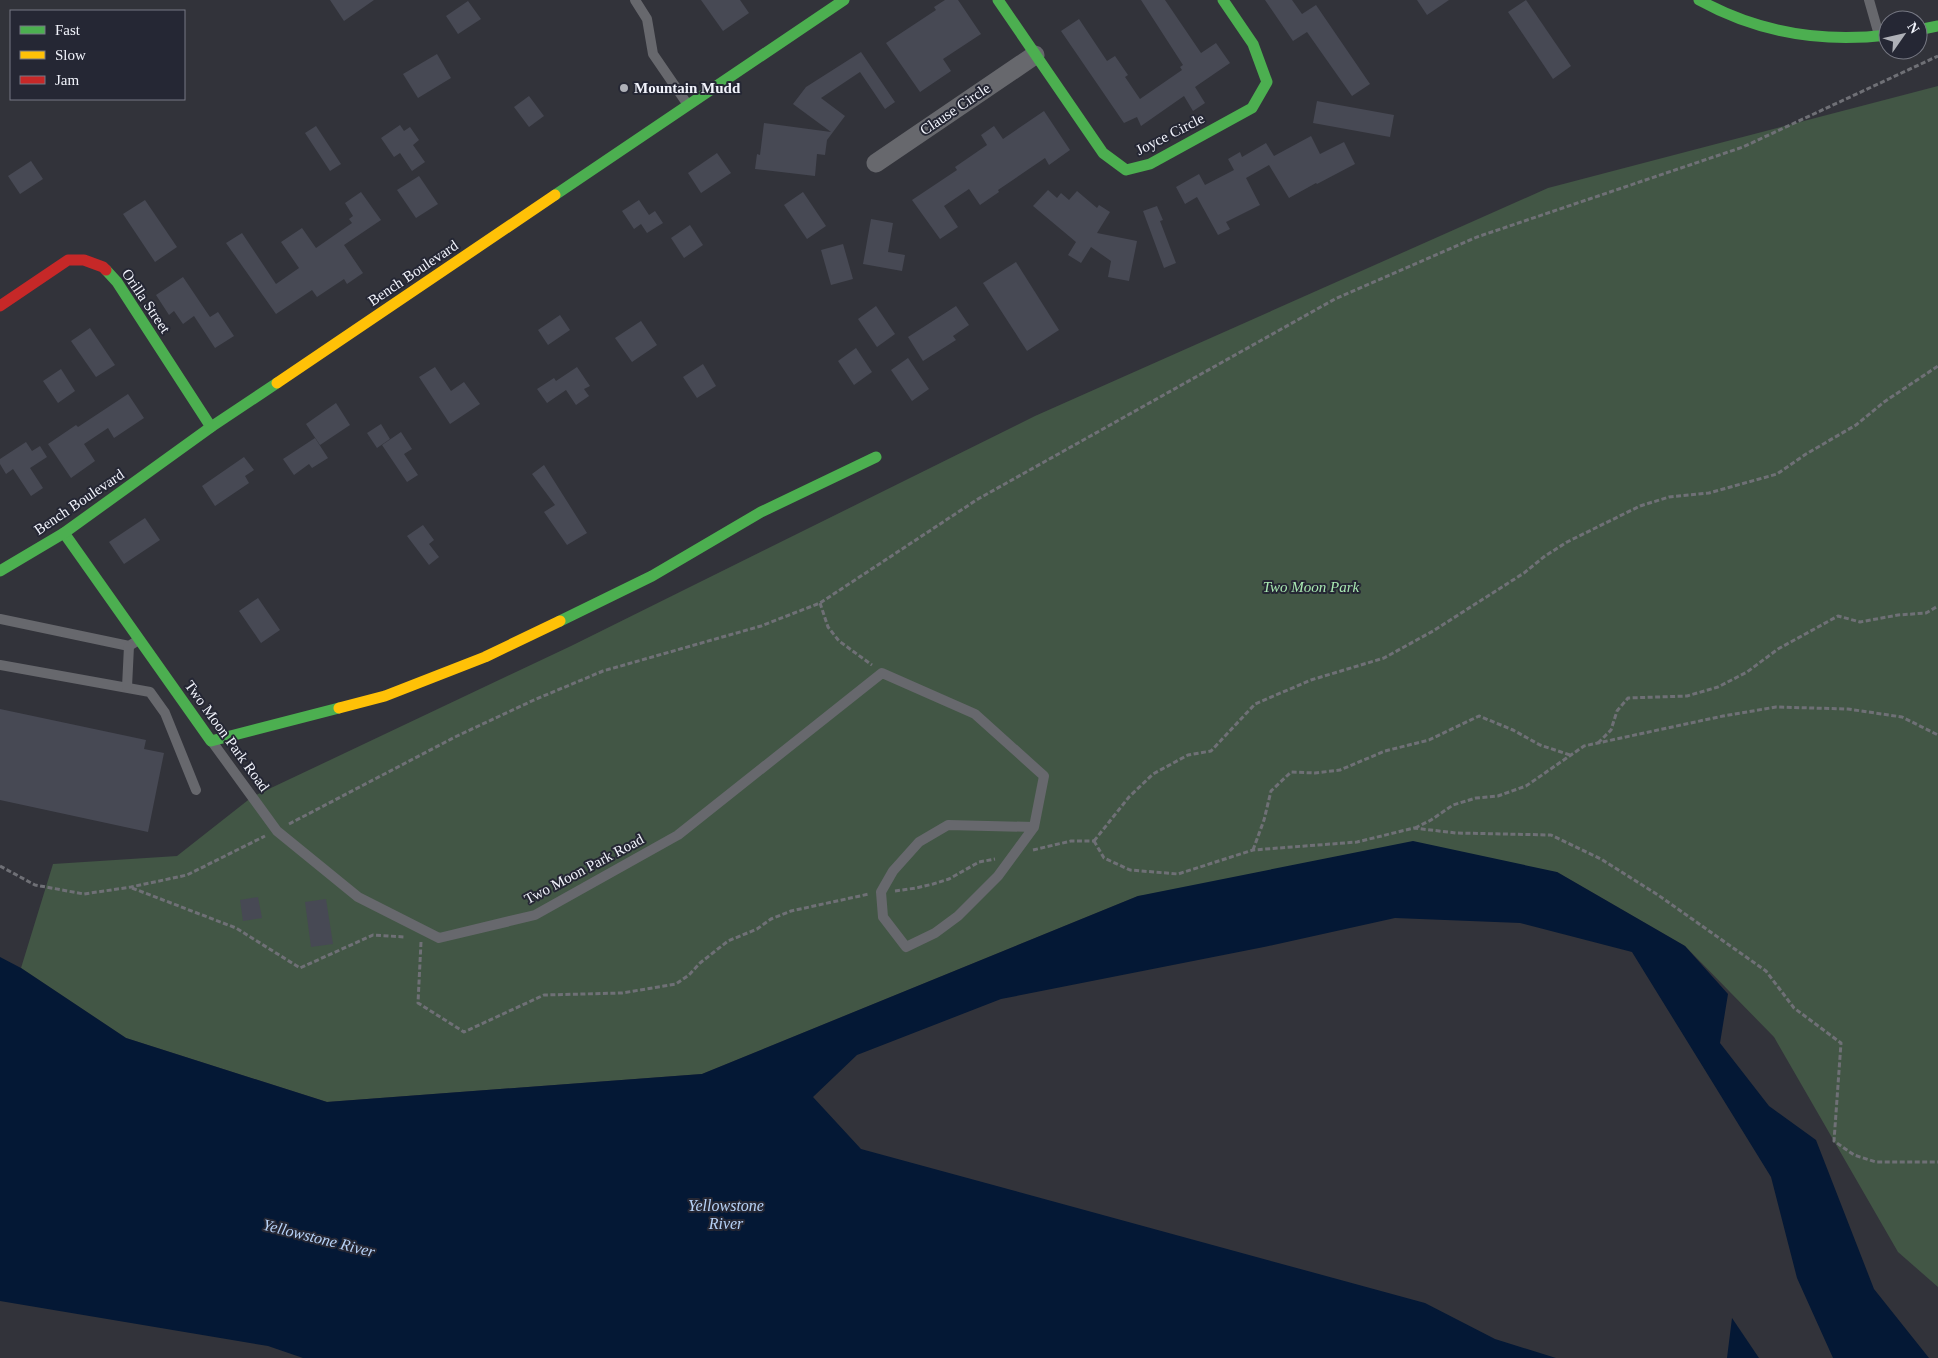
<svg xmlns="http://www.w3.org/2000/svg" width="1938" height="1358" viewBox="0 0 1938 1358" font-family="'Times New Roman',serif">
	<rect width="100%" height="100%" fill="#32333a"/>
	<polygon fill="#425645" points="1938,86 1938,1287 1898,1252 1774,1037 1685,946 1557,872 1138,896 702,1074 327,1102 126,1038 21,968 53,864 177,856 252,797 571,646 1035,416 1548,188"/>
	<g fill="#041835">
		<polygon points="1413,841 1557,872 1685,946 1728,994 1720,1043 1769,1106 1816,1140 1874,1289 1929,1358 1833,1358 1797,1278 1771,1177 1632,952 1520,923 1395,918 1264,947 1001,999 857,1055 813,1097 861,1149 1425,1303 1495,1339 1556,1358 303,1358 268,1346 0,1301 0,957 21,968 126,1038 327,1102 702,1074 1138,896"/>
		<polygon points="1732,1318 1759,1358 1727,1358"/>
	</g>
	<g fill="#474954">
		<polygon points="330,0 374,0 344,21"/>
		<polygon points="701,0 740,0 749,13 723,31"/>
		<polygon points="945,0 958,0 981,34 943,59 951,71 920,92 886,43 936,10 934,7"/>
		<polygon points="1141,0 1165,0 1201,53 1216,43 1230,63 1195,87 1205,103 1193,111 1184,96 1141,126 1137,117 1124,123 1061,31 1079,19 1107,61 1115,56 1128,75 1125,77 1140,99 1182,70 1180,67 1183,65"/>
		<polygon points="1265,0 1292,0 1302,14 1316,5 1370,84 1352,96 1307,32 1293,41"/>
		<polygon points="1417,0 1449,0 1427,15"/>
		<polygon points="1526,0 1571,66 1553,79 1508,12"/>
		<polygon points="468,1 481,19 458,34 446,16"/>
		<polygon points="861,52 895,102 885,109 860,72 821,98 845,116 827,140 825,155 817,154 815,176 755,169 757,154 760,155 764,123 831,132 793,104 806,87"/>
		<polygon points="437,54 451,78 418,98 403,74"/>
		<polygon points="529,96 544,116 529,127 514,107"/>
		<polygon points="1317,101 1394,115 1390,137 1313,123"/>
		<polygon points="1044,111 1070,150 1049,165 1045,158 998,190 999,192 980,205 969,189 944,206 958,227 940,239 912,200 957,170 955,167 987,145 981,135 994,126 1003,139"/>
		<polygon points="400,125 404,131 410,127 419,140 413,145 425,162 412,171 400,153 394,157 381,138"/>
		<polygon points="316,126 341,164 330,171 305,133"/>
		<polygon points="1311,136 1320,154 1344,142 1355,164 1317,184 1316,183 1289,198 1269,165 1246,178 1260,205 1226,222 1230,229 1218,235 1197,197 1185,204 1176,187 1199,174 1205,185 1234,170 1228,159 1240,152 1242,157 1266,143 1274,156"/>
		<polygon points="717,153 731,173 701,193 688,173"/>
		<polygon points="31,161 43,179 20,194 8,176"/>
		<polygon points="419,176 438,204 416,218 397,190"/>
		<polygon points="1048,190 1057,198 1061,193 1069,200 1077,191 1097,208 1099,205 1110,212 1097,233 1137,241 1129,281 1108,277 1111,261 1091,247 1081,263 1068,255 1076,242 1033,206"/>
		<polygon points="361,192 381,220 344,245 363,273 347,284 344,279 317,297 312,290 276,314 226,243 242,233 276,284 299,268 281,242 302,228 316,248 352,223 349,219 353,216 345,203"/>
		<polygon points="803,192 826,226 807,239 784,205"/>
		<polygon points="145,200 177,247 155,262 123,214"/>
		<polygon points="639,200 649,215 655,211 663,223 647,233 641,224 634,229 622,211"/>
		<polygon points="1157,206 1163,220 1160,221 1176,263 1164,268 1143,211"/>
		<polygon points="871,219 893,223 888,252 905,255 902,271 863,264"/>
		<polygon points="690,225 703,245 684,258 671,238"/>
		<polygon points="843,244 853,279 831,285 821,250"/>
		<polygon points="1016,262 1059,330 1027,351 983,283"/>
		<polygon points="183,277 210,317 218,312 234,336 215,348 194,316 183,324 174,311 169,315 156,295"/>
		<polygon points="876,306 895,334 877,347 858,319"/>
		<polygon points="956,306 969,325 953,336 956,340 923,361 908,337"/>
		<polygon points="560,315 570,330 548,345 538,330"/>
		<polygon points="641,321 657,345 632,362 615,338"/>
		<polygon points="90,328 115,365 96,377 71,341"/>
		<polygon points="856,348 872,372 854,385 838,361"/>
		<polygon points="908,358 929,389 912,401 891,370"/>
		<polygon points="703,364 716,386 697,398 683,377"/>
		<polygon points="435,367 451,391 464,382 480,404 450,424 419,377"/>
		<polygon points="577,367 590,386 584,389 589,396 576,405 566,390 547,403 537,389 554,378 556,381"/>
		<polygon points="61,369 75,391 58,403 43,381"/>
		<polygon points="128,394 144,418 114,438 108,428 84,444 95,461 71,478 48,444 76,425 78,427"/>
		<polygon points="336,403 350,425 320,445 306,424"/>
		<polygon points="381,424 390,439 377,448 367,433"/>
		<polygon points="401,432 412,449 404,454 418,475 407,482 382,445"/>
		<polygon points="315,438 328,458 312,468 309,464 294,475 283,459"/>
		<polygon points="26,442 32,451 40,446 47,457 30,468 43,488 31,496 13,469 6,474 0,464 0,459"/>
		<polygon points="244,457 254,470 245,476 249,483 215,506 202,486"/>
		<polygon points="544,465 587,533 567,545 544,512 555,505 532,474"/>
		<polygon points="145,518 160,540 124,564 109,542"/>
		<polygon points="423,525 434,540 429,544 439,557 429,565 407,536"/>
		<polygon points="258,598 280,630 261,643 239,611"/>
		<polygon points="0,709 146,740 144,749 164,753 148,832 0,800"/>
		<polygon points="258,897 262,918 243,921 240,900"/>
		<polygon points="326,899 333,944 311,947 305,902"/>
	</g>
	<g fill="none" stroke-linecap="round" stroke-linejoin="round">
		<g stroke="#6f7076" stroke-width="3" stroke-dasharray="5 2.5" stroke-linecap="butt">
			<polyline points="820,603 828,627 839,641 872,665"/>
			<polyline points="1598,743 1611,730 1617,711 1628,698 1687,696 1718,687 1747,672 1778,649 1838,616 1860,622 1898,615 1926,613 1938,606"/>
			<polyline points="289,824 457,736 534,700 603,671 761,626 820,603 978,499 1335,299 1477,237 1743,147 1938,56"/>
			<polyline points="1415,828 1431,820 1453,805 1476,798 1498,796 1526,786 1584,746 1723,716 1776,707 1848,709 1902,717 1938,735"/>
			<polyline points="1094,841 1104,858 1130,870 1178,874 1253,850 1357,842 1414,828 1456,833 1551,835 1601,859 1658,895 1766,971 1794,1008 1841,1043 1834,1141 1854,1155 1876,1162 1938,1162"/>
			<polyline points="1094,841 1129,797 1153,774 1188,755 1211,751 1255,704 1311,680 1384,658 1433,631 1524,573 1545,556 1567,542 1640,506 1669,497 1709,493 1777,474 1806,454 1856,425 1884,402 1938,366"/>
			<polyline points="1033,850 1071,841 1094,841"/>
			<polyline points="1253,850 1264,820 1271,791 1291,772 1315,773 1340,770 1385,751 1429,740 1479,716 1513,730 1540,745 1570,755"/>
			<polyline points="0,866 35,885 84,894 131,887 187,875 265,836"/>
			<polyline points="132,888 236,928 300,968 373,935 405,937"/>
			<polyline points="895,891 916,888 933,884 949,879 979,862 995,859"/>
			<polyline points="421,942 418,1003 464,1032 544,995 622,993 676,984 689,975 700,963 728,941 757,929 771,919 791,911 869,894"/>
		</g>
		<g stroke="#67686d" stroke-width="10">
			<polyline points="635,0 647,19 653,54 688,105"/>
			<polyline points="1869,0 1879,35"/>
			<polyline points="0,619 129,646 137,641"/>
			<polyline points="0,665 150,692 165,713 196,790"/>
			<polyline points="127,687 129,646"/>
			<polyline points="213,743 277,831 358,897 439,938 535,915 678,835 882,673 975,714 1044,776 1034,827 948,825 919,842 893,871 881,892 883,917 906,947 935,933 958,916 998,876 1034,827"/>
		</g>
		<polyline stroke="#67686d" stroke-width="19" points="876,163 1035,55"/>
		<g stroke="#4caf50" stroke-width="11">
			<polyline points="998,0 1103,153 1126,170 1150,164 1252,108 1267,82 1253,44 1223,0"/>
			<path d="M1699,0C1757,32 1822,43 1888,35"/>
			<polyline points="1918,30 1938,26"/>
			<polyline points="555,195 844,0"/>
			<polyline points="106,270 117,282 211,427"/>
			<polyline points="64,533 211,741 339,708"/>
			<polyline points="0,571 64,533 211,427 277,383"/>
			<polyline points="560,621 652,576 761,512 876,457"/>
		</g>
		<g stroke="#ffc107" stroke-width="11">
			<polyline points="277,383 555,195"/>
			<polyline points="339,708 385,696 485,657 560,621"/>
		</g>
		<polyline stroke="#c62828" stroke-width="11" points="0,306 68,260 84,260 103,267 106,270"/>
	</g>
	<circle fill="#aeb0b7" stroke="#252734" stroke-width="2" cx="624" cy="88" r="5"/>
	<g text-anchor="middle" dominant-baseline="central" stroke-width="4" stroke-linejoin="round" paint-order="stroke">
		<g font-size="15" font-weight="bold" fill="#f1f3fb" stroke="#252734" text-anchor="start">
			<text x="634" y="88">Mountain Mudd</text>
		</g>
		<g font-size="15" fill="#f1f3fb" stroke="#252734">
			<text transform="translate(955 109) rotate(-34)">Clause Circle</text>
			<text transform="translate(1170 134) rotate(-27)">Joyce Circle</text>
			<text transform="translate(413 273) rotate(-34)">Bench Boulevard</text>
			<text transform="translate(146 301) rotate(56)">Orilla Street</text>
			<text transform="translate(79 502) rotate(-34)">Bench Boulevard</text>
			<text transform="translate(227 736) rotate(54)">Two Moon Park Road</text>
			<text transform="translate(584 869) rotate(-28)">Two Moon Park Road</text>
		</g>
		<g font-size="15" font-style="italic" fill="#a9e8b2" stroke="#252734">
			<text x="1311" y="587">Two Moon Park</text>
		</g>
		<g font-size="16" font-style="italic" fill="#b7d2f7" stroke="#252734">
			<text x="726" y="1205">Yellowstone<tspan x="726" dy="18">River</tspan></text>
			<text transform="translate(319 1238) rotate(14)">Yellowstone River</text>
		</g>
	</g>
	<rect x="10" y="10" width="175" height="90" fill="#252734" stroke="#777984"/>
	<rect x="20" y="26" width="25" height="8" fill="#4caf50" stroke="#777984"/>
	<text x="55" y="35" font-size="15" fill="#f1f3fb">Fast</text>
	<rect x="20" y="51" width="25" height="8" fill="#ffc107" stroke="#777984"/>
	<text x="55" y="60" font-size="15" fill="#f1f3fb">Slow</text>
	<rect x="20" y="76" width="25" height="8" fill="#c62828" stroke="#777984"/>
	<text x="55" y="85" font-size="15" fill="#f1f3fb">Jam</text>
	<g transform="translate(1903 35) rotate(56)"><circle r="24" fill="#252734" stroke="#777984"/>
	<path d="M0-4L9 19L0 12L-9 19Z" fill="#aeb0b7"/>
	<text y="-8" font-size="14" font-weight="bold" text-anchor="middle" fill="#f1f3fb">N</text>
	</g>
</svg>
